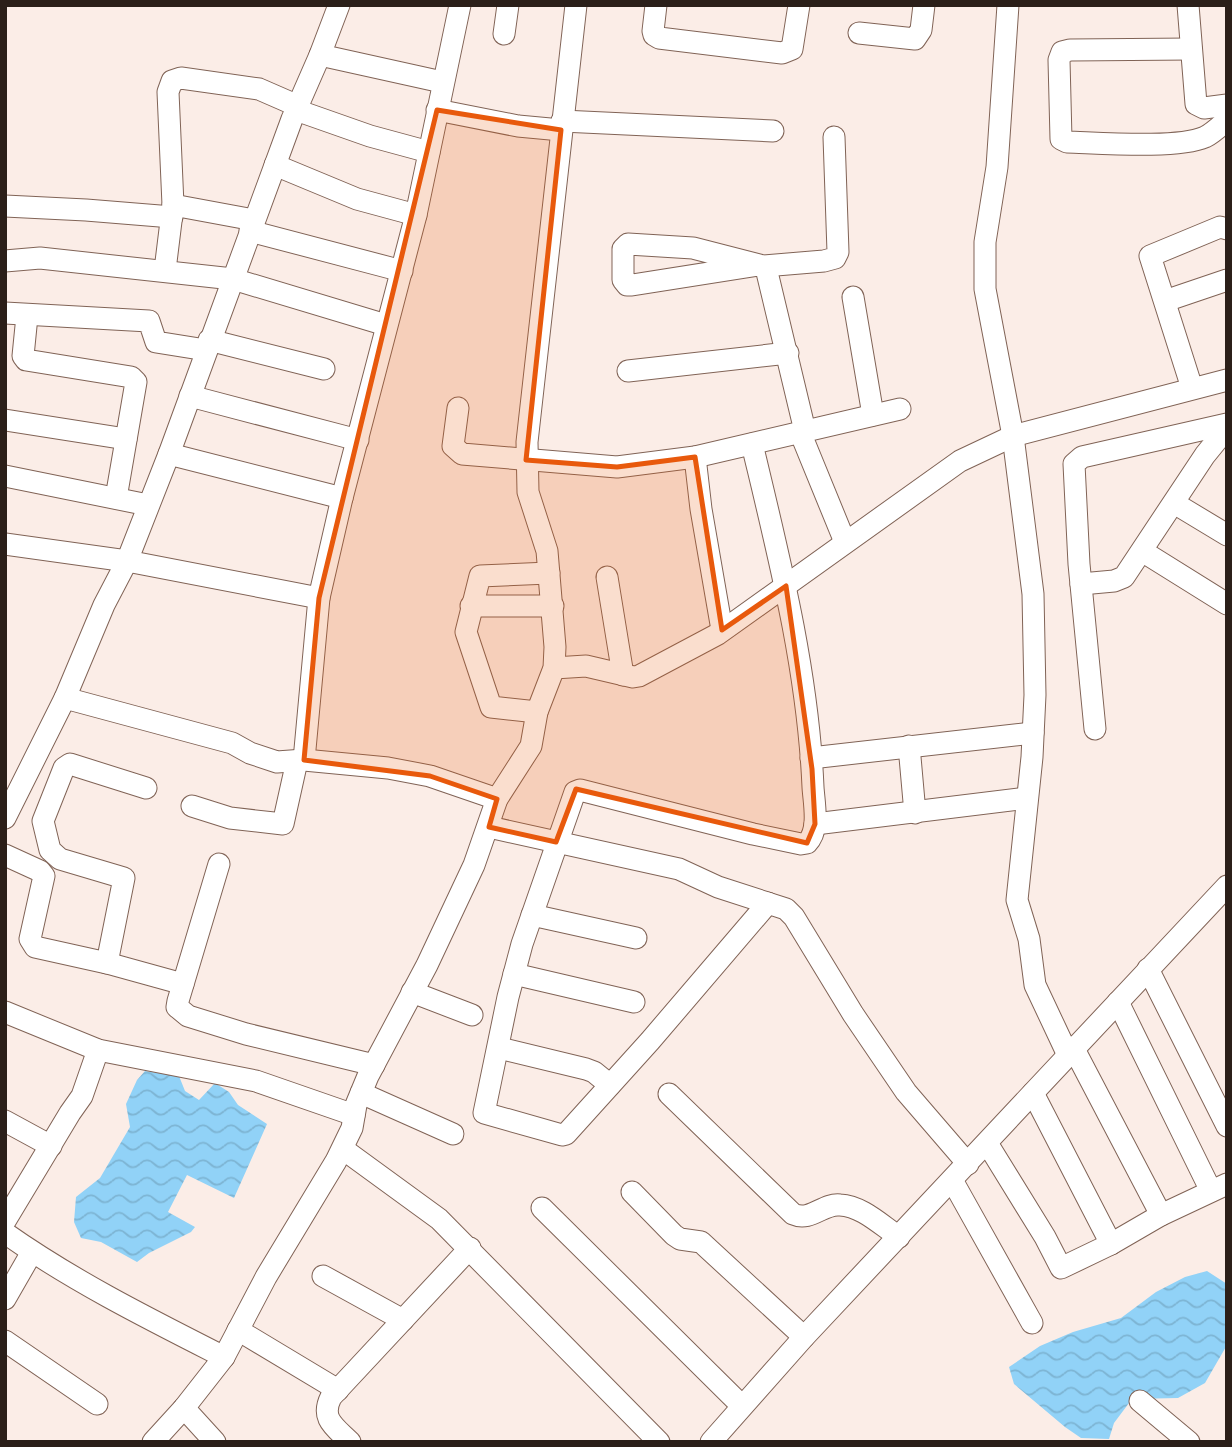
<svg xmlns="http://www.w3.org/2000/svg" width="1232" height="1447" viewBox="0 0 1232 1447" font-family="'Alegreya Sans',sans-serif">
	<defs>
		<pattern id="water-waves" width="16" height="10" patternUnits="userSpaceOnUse" patternTransform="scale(1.75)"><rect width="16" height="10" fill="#91d2f7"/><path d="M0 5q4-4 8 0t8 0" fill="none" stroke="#7db4d3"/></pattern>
	</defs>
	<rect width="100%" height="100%" fill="#fbede7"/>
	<g fill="url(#water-waves)">
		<polygon points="145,1071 179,1076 185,1091 199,1100 215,1083 229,1092 238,1105 267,1124 234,1198 187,1175 168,1212 195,1227 191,1232 149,1253 137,1262 101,1242 81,1238 74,1222 76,1197 100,1178 130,1127 126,1104 137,1080"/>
		<polygon points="1207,1271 1227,1284 1227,1345 1205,1383 1178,1398 1132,1399 1114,1423 1109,1439 1081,1438 1065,1427 1014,1384 1009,1367 1040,1346 1073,1332 1121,1318 1156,1292 1185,1277"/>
	</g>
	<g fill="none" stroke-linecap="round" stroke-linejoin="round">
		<defs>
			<g id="minor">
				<polyline points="656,5 653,31 654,35 659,38 782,53 792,49 799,5"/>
				<polyline points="1008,5 997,167 985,242 985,289 1013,436 1033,594 1035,695 1032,757 1017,900 1029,939 1035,985 1067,1053"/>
				<polyline points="1188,5 1196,104 1204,108 1227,105"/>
				<polyline points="859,33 915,39 921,30 924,5"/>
				<polyline points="504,34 508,5"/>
				<path d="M1191,49L1070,50L1062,52L1059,60L1061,139L1067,142C1100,143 1178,149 1205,137C1213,133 1220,126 1227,120"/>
				<polyline points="320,55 442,82"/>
				<polyline points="296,110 370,136 429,152"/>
				<polyline points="437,110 518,126 561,130"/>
				<polyline points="562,121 773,131"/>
				<polyline points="275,165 357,199 416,215"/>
				<polyline points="173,205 254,220"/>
				<polyline points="5,206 86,210 172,217"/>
				<polyline points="250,231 402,271"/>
				<polyline points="5,261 40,258 233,279 386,325"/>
				<polyline points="759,265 693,248 628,244 623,249 623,280 627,285 632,285 759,265 766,268 805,431"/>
				<polyline points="764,266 824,261 835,258 838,252 834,137"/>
				<polyline points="165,270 173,205 168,92 172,81 181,78 259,89 298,106"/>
				<polyline points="853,297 873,415"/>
				<polyline points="1165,301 1227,280"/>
				<polyline points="5,313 149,321 156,342 206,350"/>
				<polyline points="27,316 23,356 26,360 131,377 136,382 116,498"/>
				<polyline points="209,340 324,369"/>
				<polyline points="628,371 788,353"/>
				<polyline points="1192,388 1150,256 1220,227 1227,229"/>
				<polyline points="190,396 358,440"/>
				<polyline points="458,408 453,446 462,454 617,467 695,457 900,409"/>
				<polyline points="5,420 126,439"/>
				<polyline points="800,432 845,542"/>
				<path d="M752,444C779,557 808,670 813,787C814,804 820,830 807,843L801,844L753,834L580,790L575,792L522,944L508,997L484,1113L562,1135L566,1134L650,1041L768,903"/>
				<polyline points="169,454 342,498"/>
				<polyline points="695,457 701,509 722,630"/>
				<polyline points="5,476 148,505"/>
				<polyline points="1174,503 1227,535"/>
				<polyline points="5,544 127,561 319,598"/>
				<polyline points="1142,551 1227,604"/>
				<polyline points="607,577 623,675"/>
				<polyline points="1081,584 1114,581 1124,577 1205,455 1227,428"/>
				<polyline points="471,606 553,606"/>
				<polyline points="554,668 586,666 633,677 639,676 718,634 960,461 1013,436 1227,380"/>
				<polyline points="65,698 232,743 250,753 277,762 304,760 388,768 430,776 497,799"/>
				<polyline points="537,712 491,707 466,632 480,576 549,573"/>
				<polyline points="1095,729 1079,564 1074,464 1082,457 1227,424"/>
				<polyline points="909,746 915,813"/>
				<polyline points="811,758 1033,733"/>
				<polyline points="304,760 319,598 342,498 416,215 460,5"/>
				<polyline points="192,806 230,818 283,824 297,761"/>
				<polyline points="5,818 65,698 104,605 127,561 169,454 292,119 320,55 339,5"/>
				<polyline points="815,824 1027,798"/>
				<polyline points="489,827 679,869 718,887 786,909 794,917 853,1014 906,1092 968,1164"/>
				<polyline points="5,855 40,871 44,876 30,939 35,947 107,963 183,984"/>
				<polyline points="219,864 178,1001 177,1007 188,1016 246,1034 374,1065"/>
				<polyline points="532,915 636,938"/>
				<polyline points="107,963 124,878 60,859 50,850 43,821 64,768 70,764 146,788"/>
				<polyline points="1148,969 1227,1126"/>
				<polyline points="514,974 634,1002"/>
				<polyline points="412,992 472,1015"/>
				<polyline points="1118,1002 1211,1191"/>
				<polyline points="5,1012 98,1050 256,1081 354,1115"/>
				<polyline points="1073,1047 1161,1215"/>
				<polyline points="499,1048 586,1069 594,1072 610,1085"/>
				<polyline points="361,1093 453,1134"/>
				<polyline points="1033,1093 1111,1244"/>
				<path d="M669,1094L793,1214C811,1222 823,1203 840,1205C862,1206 881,1225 899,1237"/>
				<polyline points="5,1121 51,1146"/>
				<polyline points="987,1143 1045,1237 1061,1268 1111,1244 1161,1215 1227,1184"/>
				<polyline points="343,1149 439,1219 659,1442"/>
				<polyline points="952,1180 1032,1323"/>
				<polyline points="632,1192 674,1235 680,1239 701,1242 804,1337"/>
				<polyline points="542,1208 742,1406"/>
				<polyline points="5,1221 70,1113 82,1096 98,1050"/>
				<path d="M5,1233C73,1281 149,1319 224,1357"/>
				<polyline points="323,1276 403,1320"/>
				<polyline points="5,1299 32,1252"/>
				<polyline points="238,1330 338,1390"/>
				<polyline points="5,1341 97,1404"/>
				<polyline points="1140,1401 1189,1442"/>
				<polyline points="184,1408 215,1442"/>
				<polyline points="153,1442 184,1408 224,1357 266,1277 336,1161 352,1128 356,1105 368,1076 427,965 474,865 497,799 531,746 537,712 554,668 555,647 547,551 528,492 527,442 576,5"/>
				<path d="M350,1442C335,1427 320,1419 331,1397L470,1248"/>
				<polyline points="711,1442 804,1337 1227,886"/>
			</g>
		</defs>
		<use href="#minor" stroke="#806356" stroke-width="23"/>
		<use href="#minor" stroke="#fff" stroke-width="21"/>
	</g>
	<path fill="#e8590c" fill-opacity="0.2" stroke="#e8590c" stroke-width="5" stroke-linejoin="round" d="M437,110L561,130L526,460L617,467L695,457L722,630L786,586L812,769L815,824L807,843L576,789L556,842L489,827L497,799L430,776L304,760L319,598Z"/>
	<rect width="1232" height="1447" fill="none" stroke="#2b1f19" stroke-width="14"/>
</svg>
